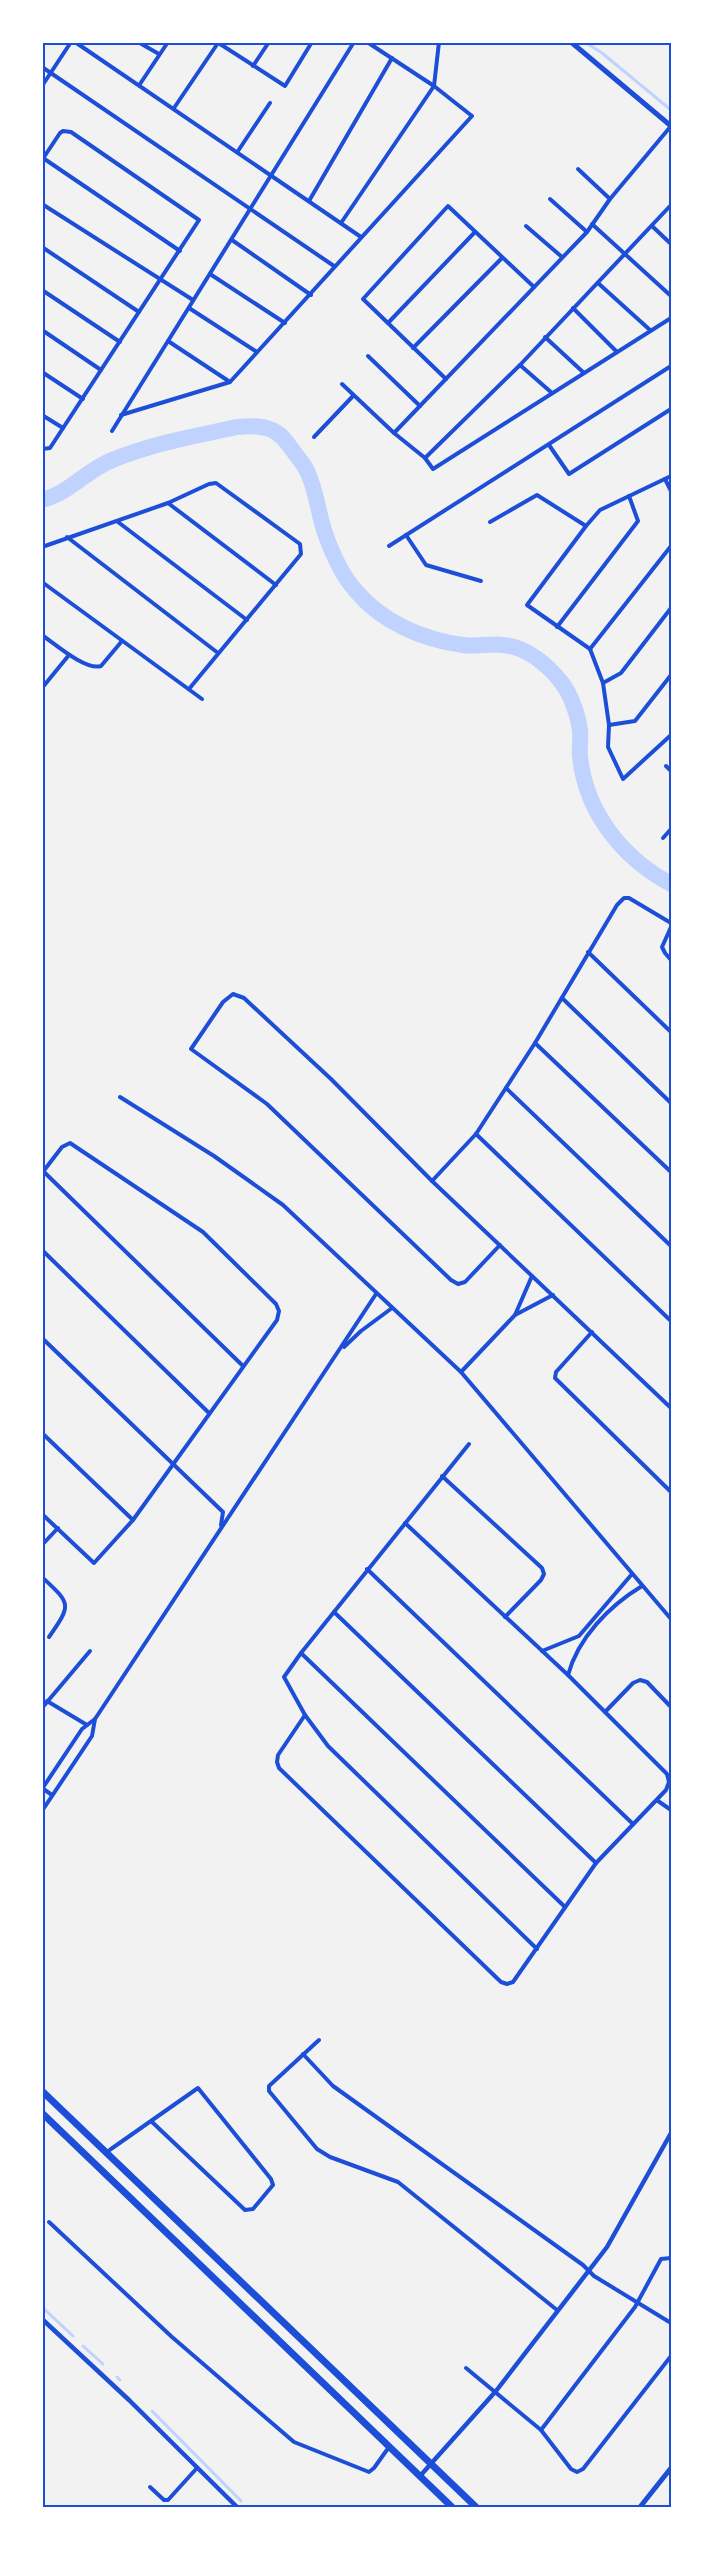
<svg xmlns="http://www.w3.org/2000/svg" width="713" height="2549" viewBox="0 0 713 2549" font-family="'Sofia Sans Condensed',sans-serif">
	<rect width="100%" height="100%" fill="#f2f2f2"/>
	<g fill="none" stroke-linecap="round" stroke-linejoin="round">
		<g stroke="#bfd3fe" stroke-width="3">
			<polyline points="585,42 602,53 671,110"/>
			<polyline points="42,2307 73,2336"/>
			<polyline points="83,2346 103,2364"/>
			<polyline points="117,2377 120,2380"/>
			<polyline points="152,2411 241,2501"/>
		</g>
		<path stroke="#bfd3fe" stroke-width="16" d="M42,500C68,494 86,471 110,461C150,444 195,436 237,427C248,426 261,425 272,430C282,434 288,444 294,452C298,458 304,464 307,471C317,491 318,515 326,536C333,555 342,576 356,591C382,622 423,640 463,645C476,647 490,643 503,645C527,647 548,665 562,683C571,695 578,715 580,730C581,739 579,748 580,757C586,812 622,858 671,884"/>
		<g stroke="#1d4ed8" stroke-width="4">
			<polyline points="75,42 361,237"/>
			<polyline points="138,42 159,54"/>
			<polyline points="217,42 285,86 312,42"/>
			<polyline points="253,66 269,42"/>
			<polyline points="42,67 334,266"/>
			<polyline points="140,84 168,42"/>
			<polyline points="42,86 71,42"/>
			<polyline points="174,108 218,43"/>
			<polyline points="238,151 270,103"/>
			<polyline points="43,158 180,251"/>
			<polyline points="42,160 60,133 63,131 71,132 199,220 50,448 42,449"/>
			<polyline points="578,169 610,199"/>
			<polyline points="550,199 587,232"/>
			<polyline points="309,201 392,58"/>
			<polyline points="42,204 193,300"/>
			<polyline points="671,205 520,365 425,458 433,469 671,318"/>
			<polyline points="341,223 434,86 439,42"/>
			<polyline points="592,224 671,296"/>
			<polyline points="526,226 562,257"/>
			<polyline points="652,226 671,244"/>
			<polyline points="232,240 311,295"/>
			<polyline points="42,247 139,312"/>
			<polyline points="210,274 285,323"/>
			<polyline points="598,283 650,330"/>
			<polyline points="42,290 120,342"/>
			<polyline points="189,308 257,352"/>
			<polyline points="573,308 616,351"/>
			<polyline points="388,323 475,232"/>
			<polyline points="42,330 101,370"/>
			<polyline points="545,337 584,373"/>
			<polyline points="168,341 230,382"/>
			<polyline points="413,348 502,258"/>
			<polyline points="368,356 420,406"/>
			<polyline points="520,365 552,393"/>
			<polyline points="42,372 83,399"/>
			<polyline points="446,379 363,299 448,206 534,287"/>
			<polyline points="342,384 394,433 587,232 610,199 671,126"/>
			<polyline points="42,415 63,428"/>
			<polyline points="121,415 230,382 472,116 434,86 367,42"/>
			<polyline points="112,431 354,42"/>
			<polyline points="394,433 425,458"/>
			<polyline points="314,437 353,396"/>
			<polyline points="549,445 569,474 671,409"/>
			<polyline points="671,476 600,510 586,526 527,605 590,649 603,683 609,725 608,747 623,779 671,735"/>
			<polyline points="665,479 671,491"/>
			<polyline points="168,503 276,585"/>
			<polyline points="118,522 247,620"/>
			<polyline points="490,522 537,495 586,526"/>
			<polyline points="406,535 426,565 481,581"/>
			<polyline points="67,537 218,653"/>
			<polyline points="389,546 671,366"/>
			<polyline points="42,547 168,503 209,484 216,483 300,544 301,554 189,689"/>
			<polyline points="42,582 202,699"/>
			<polyline points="557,627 638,521 629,496"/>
			<path d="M42,635C55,644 86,671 101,666L122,641"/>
			<polyline points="590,649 671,546"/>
			<polyline points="603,683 621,673 671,608"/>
			<polyline points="42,688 69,655"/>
			<polyline points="609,725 635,721 671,675"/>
			<polyline points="666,766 671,771"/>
			<polyline points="663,838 671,829"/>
			<polyline points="671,927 662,947 665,953 671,960"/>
			<polyline points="588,952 671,1032"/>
			<polyline points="562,998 671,1103"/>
			<polyline points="535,1043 671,1172"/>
			<polyline points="506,1088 671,1246"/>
			<polyline points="120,1097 214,1156 283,1205 461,1372 671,1619"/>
			<polyline points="476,1134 671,1321"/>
			<polyline points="43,1171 243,1366"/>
			<polyline points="42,1173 62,1147 70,1143 203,1232 276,1304 279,1311 277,1320 133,1520 94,1563 42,1514"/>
			<polyline points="432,1181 476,1134 535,1043 617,905 624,898 629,898 671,923"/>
			<polyline points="500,1245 465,1282 458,1284 451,1280 267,1104 191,1049 223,1002 233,994 244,998 331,1079 432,1181 671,1408"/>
			<polyline points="42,1250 209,1413"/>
			<polyline points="515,1315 532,1276"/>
			<polyline points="592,1332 556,1372 555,1378 671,1492"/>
			<polyline points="42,1338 223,1512 221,1525"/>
			<polyline points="344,1347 361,1331 392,1308"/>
			<polyline points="461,1372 515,1315 553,1295"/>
			<polyline points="42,1433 133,1520"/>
			<polyline points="469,1444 301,1653 284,1677 305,1715 328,1746 537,1949"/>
			<polyline points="442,1476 542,1568 544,1574 541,1580 505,1617"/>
			<polyline points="42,1545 58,1528"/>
			<polyline points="367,1569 633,1824"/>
			<path d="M42,1577C71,1604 72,1604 49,1637"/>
			<polyline points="334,1612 596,1863"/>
			<polyline points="542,1651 579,1636 632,1574"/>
			<polyline points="301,1653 565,1907"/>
			<path d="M568,1675C578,1638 609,1606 642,1586"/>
			<polyline points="47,1701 87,1725"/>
			<polyline points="42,1708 90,1651"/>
			<polyline points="605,1712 633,1683 640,1680 647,1682 671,1707"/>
			<polyline points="305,1715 278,1755 277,1762 279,1768 501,1982 507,1984 513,1982 596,1863 666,1790 669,1782 667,1774 568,1675 405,1523"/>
			<polyline points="42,1788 52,1795"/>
			<polyline points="42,1789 82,1729 95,1719 376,1294"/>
			<polyline points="658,1801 671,1810"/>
			<polyline points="42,1811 92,1736 95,1719"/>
			<polyline points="319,2040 269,2086 269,2091 317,2149 330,2157 398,2182 557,2310"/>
			<polyline points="303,2054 333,2086 583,2265 594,2276 671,2323"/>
			<polyline points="107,2152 111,2149 198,2088 271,2179 273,2185 253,2209 245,2210 151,2121"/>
			<polyline points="49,2222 172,2337 294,2442 369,2472 374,2468 389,2447"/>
			<polyline points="466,2368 541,2430 571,2469 577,2472 583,2469 671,2356"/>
			<polyline points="541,2430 635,2307 661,2259 671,2258"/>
			<polyline points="150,2487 164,2500 168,2500 197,2468"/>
		</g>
		<g stroke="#1d4ed8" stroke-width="4.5">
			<polyline points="42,2319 129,2400 237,2507"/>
			<polyline points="420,2476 496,2391 607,2247 671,2133"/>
		</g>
		<g stroke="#1d4ed8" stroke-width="5">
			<polyline points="571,42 671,126"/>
			<polyline points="640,2507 671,2468"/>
		</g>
		<g stroke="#1d4ed8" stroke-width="7">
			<polyline points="42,2091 476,2507"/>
			<polyline points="42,2113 452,2507"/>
		</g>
	</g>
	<rect width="713" height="2549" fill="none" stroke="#ffffff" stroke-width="87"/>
	<rect x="44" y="44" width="626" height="2462" fill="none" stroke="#1d4ed8" stroke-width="2"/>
</svg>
